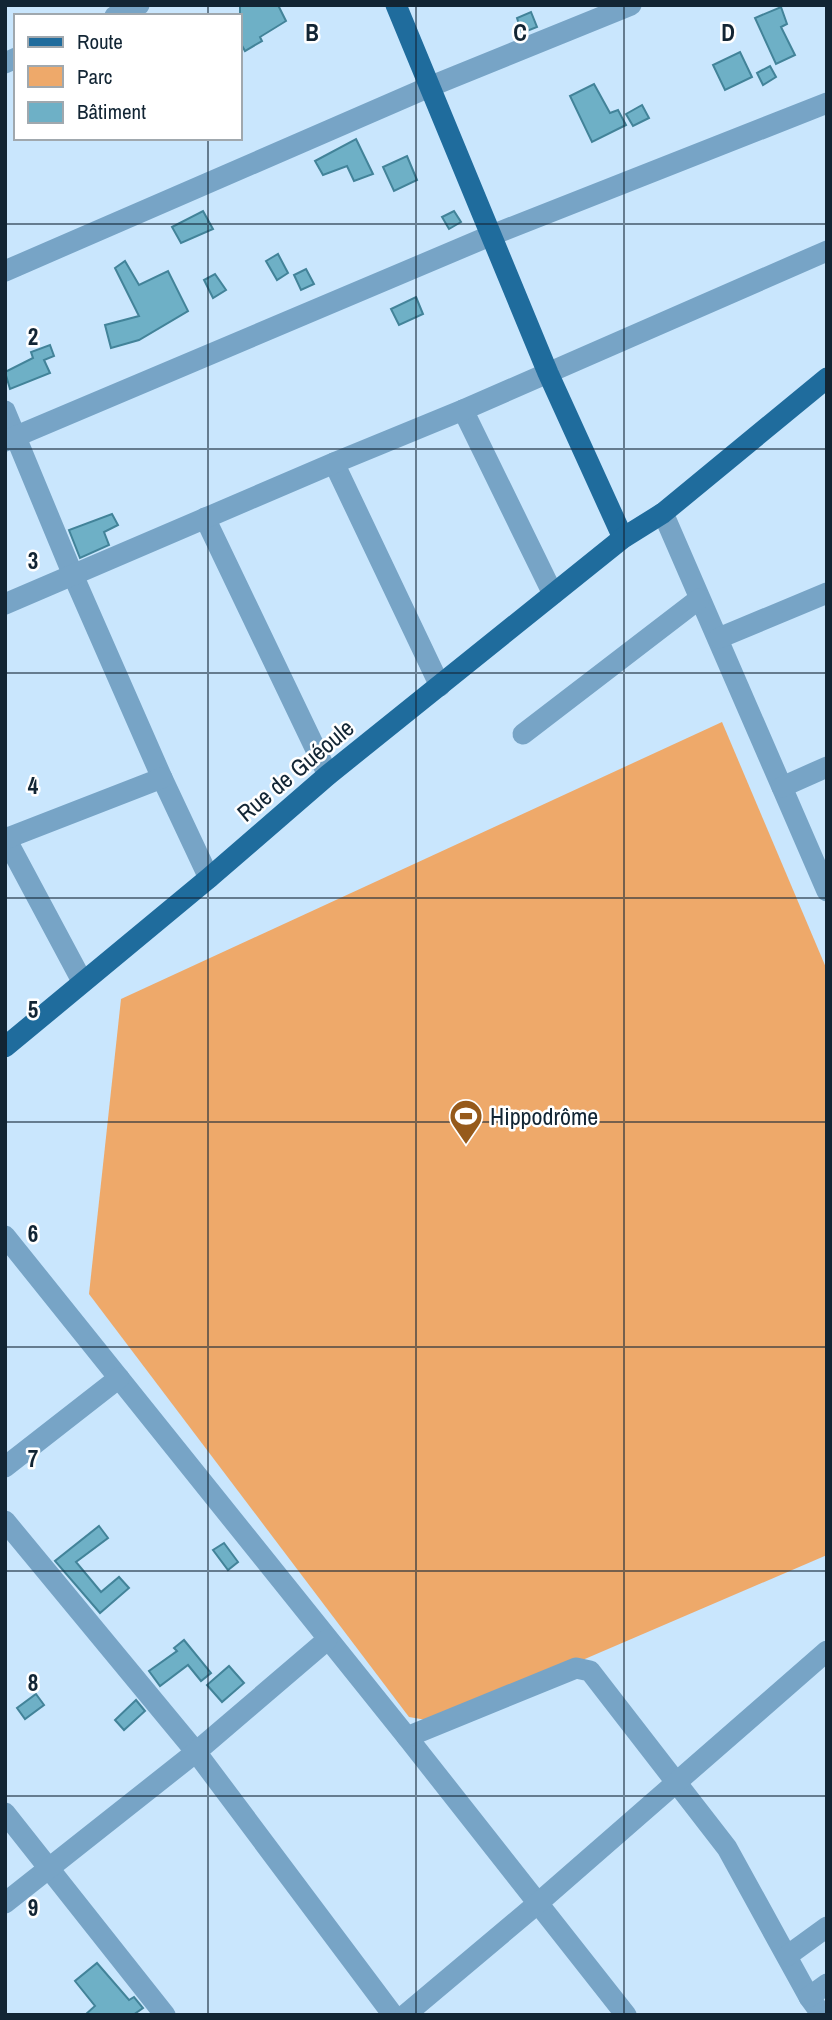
<svg xmlns="http://www.w3.org/2000/svg" width="832" height="2020" viewBox="0 0 832 2020" font-family="'Archivo Narrow',sans-serif">
	<rect width="100%" height="100%" fill="#c9e6fd"/>
	<polygon fill="#eea96a" points="722,722 827,970 827,1555 438,1722 409,1717 89,1294 121,999"/>
	<g fill="#6eb0c6" stroke="#428399" stroke-width="2">
		<polygon points="240,5 278,5 286,21 260,37 262,41 245,51 240,42"/>
		<polygon points="781,7 787,24 781,27 795,55 776,64 755,18"/>
		<polygon points="531,12 537,27 522,33 517,18"/>
		<polygon points="740,52 752,77 725,90 713,65"/>
		<polygon points="770,66 776,77 763,85 757,73"/>
		<polygon points="594,84 610,113 618,110 626,125 592,142 570,96"/>
		<polygon points="642,105 649,118 633,126 626,114"/>
		<polygon points="356,139 373,174 354,181 347,166 323,175 315,161"/>
		<polygon points="407,156 417,180 394,191 383,167"/>
		<polygon points="203,211 213,229 181,243 172,227"/>
		<polygon points="454,211 461,222 449,229 442,217"/>
		<polygon points="278,254 288,273 277,280 266,261"/>
		<polygon points="125,261 139,285 168,271 188,311 139,340 111,348 105,325 139,316 115,268"/>
		<polygon points="306,269 314,284 301,290 294,275"/>
		<polygon points="215,274 226,290 213,298 204,280"/>
		<polygon points="416,297 423,314 399,325 391,309"/>
		<polygon points="50,345 54,356 44,360 50,373 10,389 5,372 33,358 31,352"/>
		<polygon points="112,514 118,525 104,532 109,545 80,558 69,530"/>
		<polygon points="99,1526 108,1538 76,1562 101,1592 119,1577 129,1588 100,1613 55,1561"/>
		<polygon points="224,1543 238,1562 228,1570 213,1550"/>
		<polygon points="184,1640 211,1673 201,1681 188,1665 160,1686 149,1671 177,1651 174,1648"/>
		<polygon points="229,1666 244,1683 222,1702 207,1685"/>
		<polygon points="36,1694 44,1705 25,1719 17,1708"/>
		<polygon points="136,1700 145,1711 124,1730 115,1720"/>
		<polygon points="97,1963 129,2000 134,1997 143,2008 133,2015 85,2015 95,2006 75,1981"/>
	</g>
	<g fill="none" stroke-linecap="round" stroke-linejoin="round">
		<g stroke="#77a4c6" stroke-width="21">
			<polyline points="115,16 139,5"/>
			<polyline points="5,63 16,58"/>
			<polyline points="5,271 429,87 631,5"/>
			<polyline points="463,410 553,594"/>
			<polyline points="5,411 73,575 162,778 209,878"/>
			<polyline points="5,441 492,235 827,103"/>
			<polyline points="334,463 440,686"/>
			<polyline points="663,513 827,891"/>
			<polyline points="205,518 328,775"/>
			<polyline points="5,604 334,463 463,410 827,251"/>
			<polyline points="719,638 827,593"/>
			<polyline points="523,734 699,599"/>
			<polyline points="782,787 827,767"/>
			<polyline points="5,837 82,981"/>
			<polyline points="5,839 162,778"/>
			<polyline points="5,1236 407,1737 626,2015"/>
			<polyline points="5,1467 119,1378"/>
			<polyline points="5,1521 196,1752 393,2015"/>
			<polyline points="407,1737 576,1668 590,1671 727,1848 809,1997 822,2015"/>
			<polyline points="5,1813 165,2015"/>
			<polyline points="5,1903 196,1752 327,1640"/>
			<polyline points="787,1956 827,1927"/>
			<polyline points="809,1997 827,1984"/>
			<polyline points="405,2015 537,1904 827,1651"/>
		</g>
		<g stroke="#1f6c9d" stroke-width="21">
			<polyline points="396,5 548,373 623,538"/>
			<polyline points="5,1047 209,878 328,775 623,538 663,513 827,378"/>
		</g>
	</g>
	<path fill="none" stroke="#122534" stroke-width="2" stroke-opacity="0.55" d="M208,5V16M416,5V2015M624,5V2015M208,138V2015M5,224H827M5,449H827M5,673H827M5,898H827M5,1122H827M5,1347H827M5,1571H827M5,1796H827"/>
	<defs>
		<symbol id="stadium-pin" viewBox="-11 -11 22 30"><path d="M0 17L-7.5 6A9.5 9.5 0 1 1 7.5 6Z" fill="#965a1b" stroke="#fff"/><path d="M0-5a6.5 5 0 1 0 0 10a6.5 5 0 1 0 0-10ZM-3.5-1.8h7v3.6h-7Z" fill="#fff"/></symbol>
	</defs>
	<g fill-rule="evenodd">
		<use href="#stadium-pin" x="447" y="1097" width="38" height="52"/>
	</g>
	<g text-anchor="middle" dominant-baseline="central" stroke-width="5" stroke-linejoin="round" paint-order="stroke">
		<g font-size="24" fill="#122534" stroke="#fff">
			<text transform="translate(295 770) rotate(-40)">Rue de Guéoule</text>
		</g>
		<g font-size="24" fill="#122534" stroke="#fff" text-anchor="start">
			<text x="490" y="1116">Hippodrôme</text>
		</g>
	</g>
	<g font-size="23" text-anchor="middle" font-weight="bold" fill="#122534" stroke="#fff" stroke-width="5" stroke-linejoin="round" paint-order="stroke">
		<text x="312" y="41">B</text>
		<text x="520" y="41">C</text>
		<text x="728" y="41">D</text>
		<text x="33" y="345">2</text>
		<text x="33" y="569">3</text>
		<text x="33" y="794">4</text>
		<text x="33" y="1018">5</text>
		<text x="33" y="1242">6</text>
		<text x="33" y="1467">7</text>
		<text x="33" y="1691">8</text>
		<text x="33" y="1916">9</text>
	</g>
	<rect width="832" height="2020" fill="none" stroke="#122534" stroke-width="14"/>
	<rect x="14" y="14" width="228" height="126" fill="#ffffff" stroke="#a0a8ae" stroke-width="2"/>
	<rect x="28" y="37" width="35" height="10" fill="#1f6c9d" stroke="#a0a8ae" stroke-width="2"/>
	<text x="77" y="49" font-size="21" fill="#122534">Route</text>
	<rect x="28" y="66" width="35" height="21" fill="#eea96a" stroke="#a0a8ae" stroke-width="2"/>
	<text x="77" y="84" font-size="21" fill="#122534">Parc</text>
	<rect x="28" y="102" width="35" height="21" fill="#6eb0c6" stroke="#a0a8ae" stroke-width="2"/>
	<text x="77" y="119" font-size="21" fill="#122534">Bâtiment</text>
</svg>
